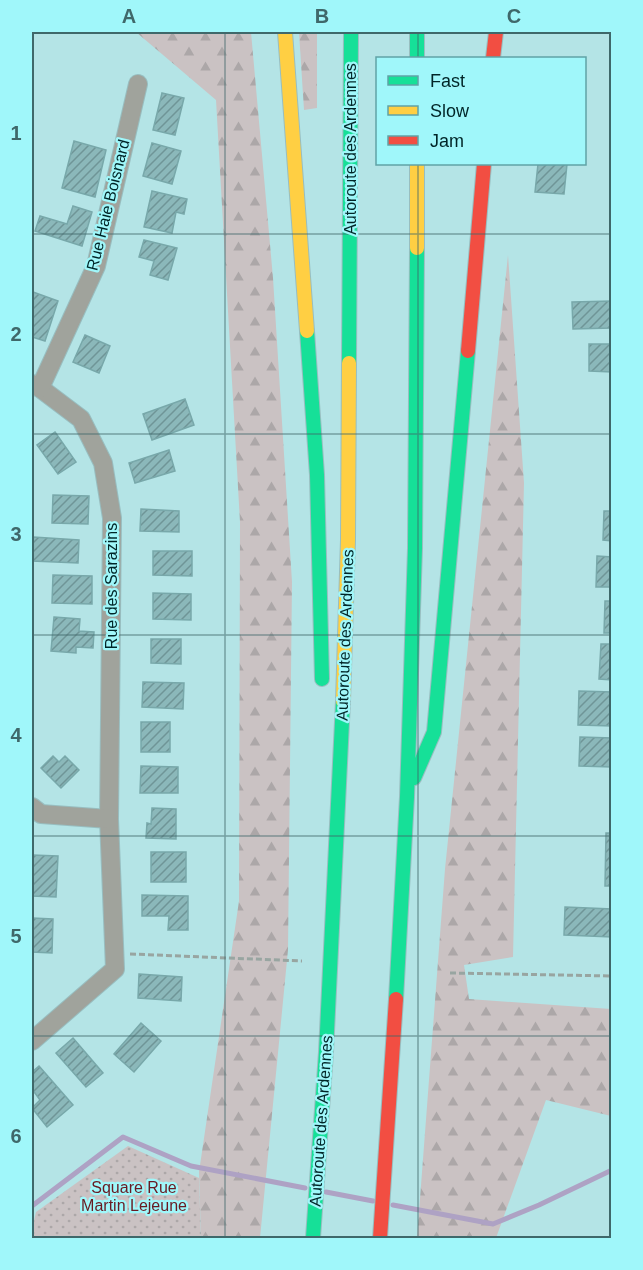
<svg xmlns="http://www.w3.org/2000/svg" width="643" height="1270" viewBox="0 0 643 1270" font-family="Arial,sans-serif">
	<defs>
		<pattern id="forest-firs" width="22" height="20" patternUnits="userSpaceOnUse" patternTransform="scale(1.5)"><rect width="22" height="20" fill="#cac2c3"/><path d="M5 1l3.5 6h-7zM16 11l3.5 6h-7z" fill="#aca7a8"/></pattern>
		<pattern id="park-dots" width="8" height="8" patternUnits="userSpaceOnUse" patternTransform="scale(1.5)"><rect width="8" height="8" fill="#cac2c3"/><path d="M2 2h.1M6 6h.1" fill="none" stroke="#aca7a8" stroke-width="1.8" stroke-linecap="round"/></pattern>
		<pattern id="building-hatch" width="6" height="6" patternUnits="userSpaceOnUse" patternTransform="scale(1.5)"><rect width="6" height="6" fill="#8bb8ba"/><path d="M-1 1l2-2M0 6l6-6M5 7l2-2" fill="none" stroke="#6f9597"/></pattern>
	</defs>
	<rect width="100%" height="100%" fill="#b4e4e6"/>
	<g fill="url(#forest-firs)">
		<polygon points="136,32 251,32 273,278 292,582 288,950 260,1238 201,1238 199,1172 239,901 240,522 216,100"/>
		<polygon points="299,32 317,32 317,108 304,110"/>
		<polygon points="508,255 524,483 513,957 464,965 469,999 611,1009 611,1116 546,1100 496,1238 417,1238 445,869"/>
	</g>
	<polygon fill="url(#park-dots)" points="128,1146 199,1178 201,1238 32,1238 32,1229 36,1212"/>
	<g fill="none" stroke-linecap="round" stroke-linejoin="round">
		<g stroke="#aea2c4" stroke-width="5">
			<polyline points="326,1192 373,1201"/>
			<polyline points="393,1205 493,1224 539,1205 612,1170"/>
			<polyline points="32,1206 123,1137 191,1166 305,1188"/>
		</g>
	</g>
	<g fill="url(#building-hatch)" stroke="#78a8aa" stroke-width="1.5">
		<polygon points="162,93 184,98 175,135 153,130"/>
		<polygon points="74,141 106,150 95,197 62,188"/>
		<polygon points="152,143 181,151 172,184 143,176"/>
		<polygon points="538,164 567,164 564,194 535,192"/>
		<polygon points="152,191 187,199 184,214 176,212 172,233 144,227"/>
		<polygon points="73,206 92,212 82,246 35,231 40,216 67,224"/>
		<polygon points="144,240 177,248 168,280 150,275 154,261 139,257"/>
		<polygon points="33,292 58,301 45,341 32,337 32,297"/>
		<polygon points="612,301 612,328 573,329 572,302"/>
		<polygon points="85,335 110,346 99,373 73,362"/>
		<polygon points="589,344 612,344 612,372 589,371"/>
		<polygon points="185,399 194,425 152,440 143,414"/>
		<polygon points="55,432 76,462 58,474 37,445"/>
		<polygon points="169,450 175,471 135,483 129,463"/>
		<polygon points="53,495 89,496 88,524 52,523"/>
		<polygon points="141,509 179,511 179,532 140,531"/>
		<polygon points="604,511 612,511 612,541 603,540"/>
		<polygon points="33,537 79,540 78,563 32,561"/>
		<polygon points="153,551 192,551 192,576 153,575"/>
		<polygon points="597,556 612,557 612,587 596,587"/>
		<polygon points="53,575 92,576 92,604 52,603"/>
		<polygon points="153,593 191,594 191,620 153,619"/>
		<polygon points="605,601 612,601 612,633 604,633"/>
		<polygon points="54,617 80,619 79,631 94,632 93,648 76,647 76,653 51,651"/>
		<polygon points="151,639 181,639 181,664 151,663"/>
		<polygon points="601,644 612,644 612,680 599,679"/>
		<polygon points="143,682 184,683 183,709 142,707"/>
		<polygon points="579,691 612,692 612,726 578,725"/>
		<rect x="141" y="722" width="29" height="30"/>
		<polygon points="580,737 612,738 612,767 579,766"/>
		<polygon points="53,756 59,762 65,756 79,770 61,788 41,768"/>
		<polygon points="141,766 178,767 178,793 140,793"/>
		<polygon points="152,808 176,809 176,839 146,838 147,823 151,824"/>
		<polygon points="606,833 612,833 612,886 605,886"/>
		<rect x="151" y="852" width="35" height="30"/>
		<polygon points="32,855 58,856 56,897 32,896"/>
		<polygon points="142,895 188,896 188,930 168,930 169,916 142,916"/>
		<polygon points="565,907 612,909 612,937 564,935"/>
		<polygon points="32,918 53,919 52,953 32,952"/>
		<polygon points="139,974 182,977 181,1001 138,998"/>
		<polygon points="141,1023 161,1041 134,1072 114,1054"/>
		<polygon points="73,1038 103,1073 86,1087 56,1053"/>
		<polygon points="39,1066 73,1105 47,1127 32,1108 40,1100 32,1089 32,1072"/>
	</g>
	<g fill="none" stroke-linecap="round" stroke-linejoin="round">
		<defs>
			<g id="street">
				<polyline points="32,384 40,388 81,419 103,463 112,518 109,819 115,969 32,1041"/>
				<polyline points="40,388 96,266 138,84"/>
				<polyline points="32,807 41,814 109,819"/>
			</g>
			<g id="fast">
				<polyline points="417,32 417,58"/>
				<polyline points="307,331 317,475 322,679"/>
				<polyline points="349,363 351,32"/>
				<polyline points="414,778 434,732 468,351"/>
				<polyline points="396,999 407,797 415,548 417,248"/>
				<polyline points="313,1238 326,1052 343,701"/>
			</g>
			<g id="slow">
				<polyline points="285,32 307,331"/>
				<polyline points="417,248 417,164"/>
				<polyline points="343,701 348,540 349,363"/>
			</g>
			<g id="jam">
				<polyline points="493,58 496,32"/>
				<polyline points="468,351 484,164"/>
				<polyline points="380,1238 396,999"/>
			</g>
		</defs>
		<use href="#street" stroke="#98bec0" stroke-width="20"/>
		<use href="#fast" stroke="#98bec0" stroke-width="16"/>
		<use href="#slow" stroke="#98bec0" stroke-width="16"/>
		<use href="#jam" stroke="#98bec0" stroke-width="16"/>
		<g stroke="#98a5a1" stroke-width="3" stroke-dasharray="6 3" stroke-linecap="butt">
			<polyline points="130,954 302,961"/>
			<polyline points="450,973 612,976"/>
		</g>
		<use href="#street" stroke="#a0a39c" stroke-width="18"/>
		<use href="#fast" stroke="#16e098" stroke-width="14"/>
		<use href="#slow" stroke="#ffcf43" stroke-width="14"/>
		<use href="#jam" stroke="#f24e42" stroke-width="14"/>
	</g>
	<path fill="none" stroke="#3f686a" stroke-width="1.5" stroke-opacity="0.55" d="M225,32V1238M418,32V58M418,164V1238M32,234H612M32,434H612M32,635H612M32,836H612M32,1036H612"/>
	<g text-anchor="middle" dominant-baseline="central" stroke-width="4.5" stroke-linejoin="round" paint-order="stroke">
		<g font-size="16" fill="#002527" stroke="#a0f7fa">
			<text transform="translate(350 149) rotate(-90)">Autoroute des Ardennes</text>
			<text transform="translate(108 205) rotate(-76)">Rue Haie Boisnard</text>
			<text transform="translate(111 586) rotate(-90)">Rue des Sarazins</text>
			<text transform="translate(345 635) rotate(-88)">Autoroute des Ardennes</text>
			<text transform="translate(321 1121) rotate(-86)">Autoroute des Ardennes</text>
		</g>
		<g font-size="16" fill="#691a22" stroke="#a0f7fa">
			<text x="134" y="1187">Square Rue<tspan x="134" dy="18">Martin Lejeune</tspan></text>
		</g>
	</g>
	<rect width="643" height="1270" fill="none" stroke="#a0f7fa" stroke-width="66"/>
	<rect x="376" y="57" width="210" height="108" fill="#a0f7fa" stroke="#60a3a6" stroke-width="1.5"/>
	<rect x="388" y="76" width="30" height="9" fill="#16e098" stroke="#60a3a6" stroke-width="1.5"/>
	<text x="430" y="87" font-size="18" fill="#002527">Fast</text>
	<rect x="388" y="106" width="30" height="9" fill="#ffcf43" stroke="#60a3a6" stroke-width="1.5"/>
	<text x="430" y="117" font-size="18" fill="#002527">Slow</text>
	<rect x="388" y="136" width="30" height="9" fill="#f24e42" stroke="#60a3a6" stroke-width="1.5"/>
	<text x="430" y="147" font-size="18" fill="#002527">Jam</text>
	<rect x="33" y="33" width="577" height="1204" fill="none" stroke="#3f686a" stroke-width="2"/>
	<g font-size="20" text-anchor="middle" font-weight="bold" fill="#3f686a">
		<text x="129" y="23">A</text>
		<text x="322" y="23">B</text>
		<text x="514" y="23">C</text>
		<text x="16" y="140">1</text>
		<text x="16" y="341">2</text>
		<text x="16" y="541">3</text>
		<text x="16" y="742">4</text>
		<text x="16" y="943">5</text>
		<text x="16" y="1143">6</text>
	</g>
</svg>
